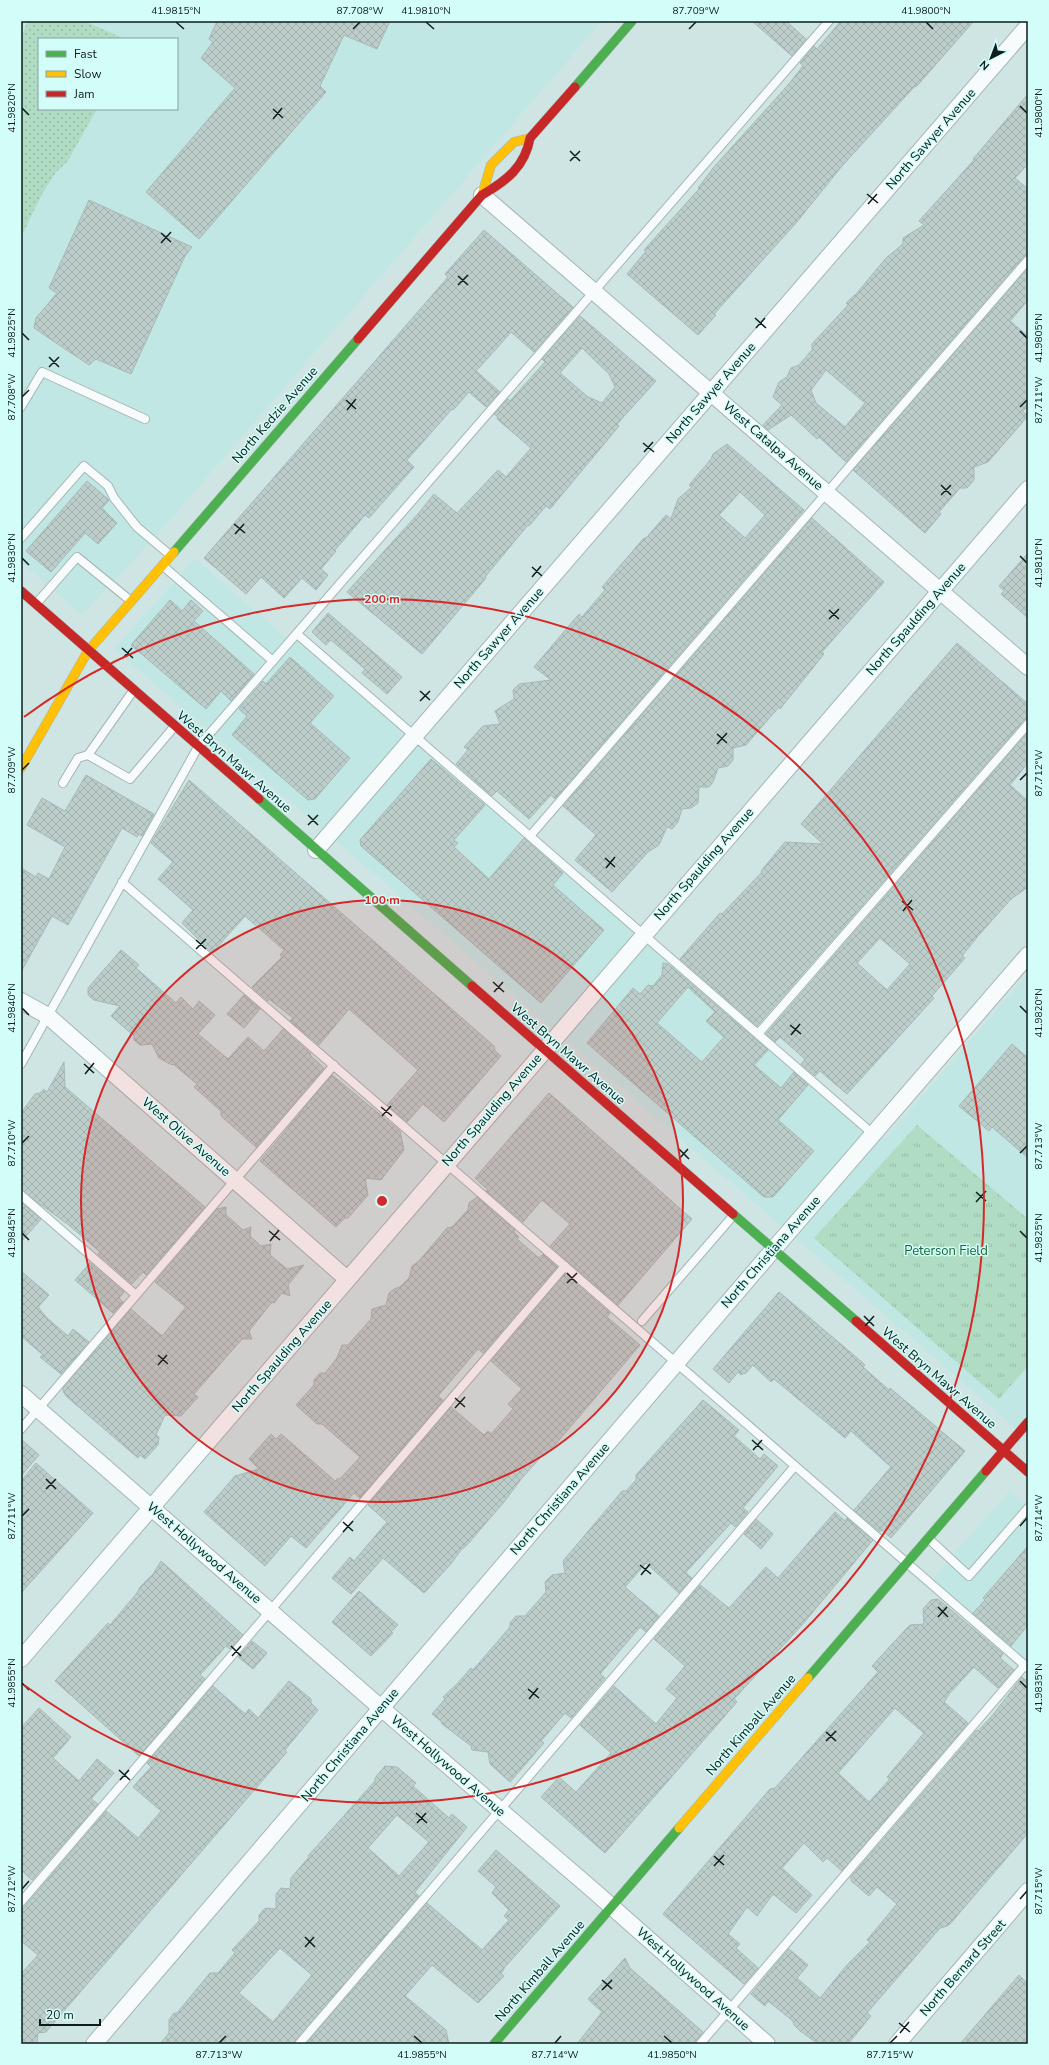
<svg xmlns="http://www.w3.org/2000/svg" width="1049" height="2065" viewBox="0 0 1049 2065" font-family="'Nunito Sans',sans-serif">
	<defs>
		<pattern id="grass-dots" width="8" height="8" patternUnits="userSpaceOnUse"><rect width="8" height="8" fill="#afdcc2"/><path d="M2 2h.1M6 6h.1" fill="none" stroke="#95bca6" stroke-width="1.8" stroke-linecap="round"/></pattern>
		<pattern id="park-tufts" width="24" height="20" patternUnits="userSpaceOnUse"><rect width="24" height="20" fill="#afdcc2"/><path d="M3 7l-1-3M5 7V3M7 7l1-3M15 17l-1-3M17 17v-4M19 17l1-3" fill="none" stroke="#95bca6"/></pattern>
		<pattern id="building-cross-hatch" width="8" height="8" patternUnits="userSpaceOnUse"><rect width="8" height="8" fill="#bccdca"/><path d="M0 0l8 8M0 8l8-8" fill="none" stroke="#a0b0ad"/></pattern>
	</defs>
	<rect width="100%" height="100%" fill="#cfe5e4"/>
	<g fill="#c1e7e5" fill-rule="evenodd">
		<path d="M21,21H602L163,528L82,615L21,562ZM39,39H177V109H39Z"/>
		<polygon points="195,558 286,638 295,629 885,1139 1028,974 1028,1439 114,649"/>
		<polygon points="1010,1490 1028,1506 1028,1669 929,1583"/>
	</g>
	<polygon fill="url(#grass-dots)" points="28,21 84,21 125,39 39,39 39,109 97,109 67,162 56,172 42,194 21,237 21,37"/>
	<polygon fill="url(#park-tufts)" points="917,1125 1028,1219 1028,1366 999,1399 814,1238"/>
	<g fill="url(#building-cross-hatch)" stroke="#a7b8b5" fill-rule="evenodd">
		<polygon points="217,21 390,21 377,49 344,35 320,86 326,92 199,239 146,192 235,88 201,58 213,42 209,39"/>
		<polygon points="752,21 786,21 806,39 792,56"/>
		<polygon points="841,21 974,21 916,87 915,86 842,166 796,223 714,314 716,315 698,335 627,274 646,251 644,250 699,189 698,188 714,167 788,85 803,66 800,63 814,46 817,49"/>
		<path d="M1028,94V164L1015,178L1028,189V255L1024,256L846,462L819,437L817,439L791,415L768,430L763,425L782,405L773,397L779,382L787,377L791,368L799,365L812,350V344L848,305L846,303L857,293L886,258L903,244V238L924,225L919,221L974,160L973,159ZM826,370L865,403L845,427L816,403L811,390Z"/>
		<polygon points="89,200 192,247 185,256 131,374 96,359 89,365 34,328 36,318 57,293 49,288"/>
		<polygon points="484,230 573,307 534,352 511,332 498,347 476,371 500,392 486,407 469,392 453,410 452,409 407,460 414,467 369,518 365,515 335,550 336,551 321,569 328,575 316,590 302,578 284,598 261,577 246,594 204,558 448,277 445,274"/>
		<polygon points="1028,268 1028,300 1010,321 1028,336 1028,406 1023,411 1028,416 988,462 974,467 974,480 967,488 960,488 939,512 941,514 925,533 853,470"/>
		<path d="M580,316L656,381L617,424L619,426L550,509L546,506L529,526L528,525L485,577L486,578L422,654L347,592L417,515L434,494L457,513L498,470L506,477L531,448L497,419L498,417L494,414L508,399L510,401L545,362L542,359ZM582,348L609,374L615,387L602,403L588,397L560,373Z"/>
		<path d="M727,444L804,510L555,799L551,795L529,819L497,791L492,796L456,764L468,750L464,747L483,726L500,724L495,711L514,699L513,690L519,684L551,680L534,667L579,614L582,617L605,590L602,587L643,539L647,537L666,515L671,519L678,499L692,487L689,485L711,459L713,454ZM740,492L765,515L745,538L719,515Z"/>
		<polygon points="87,481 109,500 102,508 117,523 98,544 85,533 51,572 26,551"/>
		<polygon points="812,518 884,582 822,652 824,654 780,709 779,707 746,745 733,748 733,760 728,766 718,768 713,782 709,787 699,787 698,803 691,808 682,809 678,822 672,829 667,827 659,845 648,852 612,892 575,860 596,835 563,806"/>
		<polygon points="1028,553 1028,618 1001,594 1004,591 999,586"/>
		<polygon points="170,600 182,611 191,600 203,611 194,621 254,674 231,701 221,691 206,709 131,645"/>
		<polygon points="328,613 402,677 387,694 362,673 365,669 331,640 326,645 312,632"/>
		<polygon points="957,643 1028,704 1028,719 1024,720 757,1026 680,959 720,913 722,914 762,872 761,871 785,842 823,844 801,824"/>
		<polygon points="290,657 333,695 333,697 310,723 350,758 315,799 308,800 232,735 247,716 239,709 263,681 266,684"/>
		<path d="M1028,732V763L1010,785L1028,801V887L1011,899L978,936L962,956L965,958L932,996L934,998L847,1094L820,1071L815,1076L801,1064L805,1059L780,1037L775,1042L766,1034ZM880,938L910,964L887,990L857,963Z"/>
		<polygon points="431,759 485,805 454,840 458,843 454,847 489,879 524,838 563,873 553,885 604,930 541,1003 361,846 360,840"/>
		<polygon points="86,775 154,814 142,836 139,834 137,837 122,828 68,925 52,916 21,972 21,868 36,877 38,873 49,879 65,847 27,825 42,798 65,811"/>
		<polygon points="189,780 494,1046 495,1051 501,1056 444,1122 423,1104 407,1122 387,1105 418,1070 349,1009 319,1045 290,1021 293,1018 269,999 268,1001 252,987 282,957 280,955 284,950 245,916 212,953 182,923 193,910 158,879 173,862 151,843"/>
		<polygon points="121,950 139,965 136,968 176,1003 181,997 193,1009 199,1001 215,1015 198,1034 228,1059 248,1037 264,1051 283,1029 311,1054 310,1055 324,1068 256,1147 221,1116 221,1111 194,1087 197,1084 173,1064 172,1065 159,1058 152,1044 140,1045 134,1040 134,1036 111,1016 120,1006 94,1000 88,995 88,988"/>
		<path d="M663,963L668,964L768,1050L754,1065L781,1088L794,1072L808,1085L778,1120L814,1151L773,1197H764L587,1043L633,988L640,994L648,985L653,986L662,975ZM688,987L715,1012L706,1021L724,1037L702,1062L657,1023Z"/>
		<polygon points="244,995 260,1009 244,1028 227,1014"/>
		<polygon points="1012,1044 1028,1058 1028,1158 992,1127 989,1131 959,1106"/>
		<polygon points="64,1062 65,1087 205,1207 146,1275 143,1272 132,1284 98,1254 100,1252 70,1226 21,1190 21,1113 35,1094 40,1093 44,1089 47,1092"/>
		<polygon points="332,1075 400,1131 404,1150 381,1180 365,1178 368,1195 348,1218 345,1218 336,1227 260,1161"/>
		<polygon points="549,1093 692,1219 618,1305 550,1246 570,1224 542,1200 523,1222 486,1191 488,1190 475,1178"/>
		<polygon points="477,1197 515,1230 514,1232 519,1237 517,1239 539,1258 543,1254 557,1267 483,1353 478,1349 438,1396 443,1400 360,1498 354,1493 306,1548 291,1536 265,1566 204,1512 235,1476 259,1469 249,1459 271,1434 276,1439 281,1434 335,1481 338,1478 340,1479 360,1457 322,1424 317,1424 296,1405 314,1385 314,1380 320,1373 325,1373 337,1358 342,1345 348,1345 371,1319 372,1309 386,1305 389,1293 394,1289 400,1287 409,1278 412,1266 419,1261 447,1228 452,1227 468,1210 469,1203"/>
		<polygon points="21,1202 41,1219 21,1242"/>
		<polygon points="226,1207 226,1215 243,1230 251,1227 250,1236 261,1246 271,1244 270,1255 287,1269 304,1265 288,1285 290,1296 282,1293 274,1303 272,1302 249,1331 252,1339 242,1339 194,1394 198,1397 181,1416 165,1415 156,1435 159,1437 158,1445 145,1459 140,1455 138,1458 66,1396 63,1391 63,1388 131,1309 162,1336 186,1307 155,1282 217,1209"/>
		<polygon points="90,1263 124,1292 119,1298 123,1302 113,1313 75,1280"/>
		<polygon points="21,1271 49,1295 38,1307 47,1318 68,1336 73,1329 89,1342 61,1374 40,1357 43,1355 21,1336"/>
		<polygon points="565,1274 610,1313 607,1317 640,1345 549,1452 541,1457 522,1478 504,1502 467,1545 461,1550 450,1565 424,1593 383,1558 351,1594 332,1578 350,1557 354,1561 387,1522 368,1505 451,1407 484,1435 488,1431 491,1434 513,1409 508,1404 522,1389 491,1361"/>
		<polygon points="779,1292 855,1356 865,1365 863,1367 889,1390 890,1388 965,1451 891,1538 882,1530 880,1532 854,1510 891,1467 851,1431 845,1438 774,1379 771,1382 753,1365 745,1374 744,1373 741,1375 738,1372 729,1383 713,1369"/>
		<polygon points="703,1400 739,1430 734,1436 760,1459 764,1454 778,1466 743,1508 748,1512 735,1527 731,1523 687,1571 686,1573 692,1578 679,1593 646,1563 625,1587 659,1616 646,1632 640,1627 600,1674 605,1678 571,1718 565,1713 541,1741 544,1743 510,1782 490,1764 488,1752 472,1750 471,1746 441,1723 442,1722 432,1714 445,1699 443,1697 457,1684 471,1668 473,1670 510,1627 510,1623 516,1616 525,1616 546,1592 545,1582 552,1575 565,1573 563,1561 618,1496 622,1491 626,1491 636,1480 636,1475"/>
		<polygon points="21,1439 39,1455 21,1476"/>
		<polygon points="36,1463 93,1513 21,1593 21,1481"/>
		<polygon points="835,1512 845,1521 847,1518 873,1540 802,1625 734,1699 737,1702 605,1853 541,1797 559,1777 576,1792 611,1753 580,1725 614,1686 656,1724 677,1698 666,1689 685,1666 654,1639 700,1585 729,1608 766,1567 778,1578"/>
		<polygon points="756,1519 773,1534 761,1549 744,1534"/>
		<polygon points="1028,1546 1028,1625 1011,1646 973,1613 985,1600 983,1598"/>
		<polygon points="161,1561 243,1635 230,1649 226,1646 200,1675 205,1679 139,1756 55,1681 108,1623 110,1625 137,1593 140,1587 153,1574"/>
		<polygon points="359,1591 398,1625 391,1632 393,1633 371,1656 332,1622"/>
		<path d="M938,1599L1003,1654L1000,1658L1014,1670L998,1688L974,1667L950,1693L944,1702L968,1723L842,1871L827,1858L823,1862L804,1843L782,1868L812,1895L796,1913L773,1894L757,1916L747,1907L728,1934L740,1944L736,1948L758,1968L744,1984L663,1914L770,1789L775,1788L878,1672L872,1666L893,1643L910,1625L924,1624L923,1609L931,1600ZM895,1708L924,1733L887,1777L890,1779L869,1802L838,1773Z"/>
		<polygon points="252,1641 267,1653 253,1669 238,1657"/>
		<polygon points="1022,1677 1028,1682 1028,1833 950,1924 947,1926 940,1928 867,2013 871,2016 848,2044 818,2044 799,2030 794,2025 793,2021 768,2001 765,2006 751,1994 789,1949 808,1965 797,1978 820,1998 847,1965 870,1942 867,1940 897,1904 877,1887 869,1896 851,1881 852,1880 850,1878 977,1730 978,1731 992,1716"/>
		<polygon points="289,1681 311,1699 311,1703 318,1710 285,1750 287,1752 51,2026 46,2032 38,2033 37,2044 21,2044 21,1974 38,1955 21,1941 21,1911 106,1811 138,1838 161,1811 133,1787 151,1767 147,1763 213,1686 245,1714 249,1709 258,1718"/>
		<polygon points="39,1708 71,1737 53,1758 79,1781 97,1759 114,1773 91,1799 98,1804 32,1880 21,1870 21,1728"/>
		<path d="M385,1766L397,1767L416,1783L413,1786L449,1818L452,1814L467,1827L415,1892L419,1896L294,2044H160L169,2033V2020L174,2013H177L210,1973H218L235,1953L232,1950L259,1921V1915L265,1908L276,1909V1894L281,1888L290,1889L291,1878L309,1857L308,1856L375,1781V1778ZM397,1815L429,1842L399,1876L368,1848ZM280,1948L312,1975L273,2022L239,1993Z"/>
		<polygon points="496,1850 560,1906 505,1967 501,1974 504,1976 478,2003 432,1965 405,1996 446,2030 449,2044 306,2044 427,1903 482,1950 509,1920 504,1916 509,1910 492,1893 496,1887 478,1871"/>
		<polygon points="625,1958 630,1968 703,2032 695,2044 577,2044 602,2012 588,1999"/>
		<polygon points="1019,1975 1028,1984 1028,2044 960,2044"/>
	</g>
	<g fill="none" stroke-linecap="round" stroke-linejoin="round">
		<defs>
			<g id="lane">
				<polyline points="21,407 42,372 145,419"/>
				<polyline points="21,538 84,466 108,486 114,498 137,527 170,555"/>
				<polyline points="163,566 273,661"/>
				<polyline points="36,604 77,557 131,601"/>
				<polyline points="297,634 873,1134"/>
				<polyline points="88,755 130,779 174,727"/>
				<polyline points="63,783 78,758 88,755 133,691"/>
				<polyline points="530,836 1028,260"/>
				<polyline points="122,882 1028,1668"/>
				<polyline points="758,1034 1028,724"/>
				<polyline points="21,1064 198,747 829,21"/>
				<polyline points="21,1195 136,1295"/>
				<polyline points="642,1321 733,1216"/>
				<polyline points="21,1429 334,1065"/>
				<polyline points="929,1539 969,1576 1028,1508"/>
				<polyline points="21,1902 565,1266"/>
				<polyline points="299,2044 795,1466"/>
				<polyline points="700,2044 1025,1665"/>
			</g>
			<g id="street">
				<polyline points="482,195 1028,667"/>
				<polyline points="316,850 1028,26"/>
				<polyline points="21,1001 48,1016 347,1279"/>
				<polyline points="21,1394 381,1708 594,1891 767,2044"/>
				<polyline points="21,1659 1028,489"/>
				<polyline points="94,2044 773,1250 1028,955"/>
				<polyline points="897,2044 1028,1891"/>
			</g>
			<g id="fast">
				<polyline points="575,87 632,21"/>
				<polyline points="174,552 358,339"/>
				<polyline points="259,799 472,986"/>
				<polyline points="733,1214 856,1321"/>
				<polyline points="808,1678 986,1471"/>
				<polyline points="494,2044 679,1828"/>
			</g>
			<g id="slow">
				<polyline points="482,195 491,165 514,142 530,138"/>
				<polyline points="21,768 88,651 174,552"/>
				<polyline points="679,1828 808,1678"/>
			</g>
			<g id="jam">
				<path d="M358,339L482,195C506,181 525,167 530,138L575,87"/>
				<polyline points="21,591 259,799"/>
				<polyline points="472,986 733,1214"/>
				<polyline points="856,1321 1028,1472"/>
				<polyline points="986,1471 1028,1422"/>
			</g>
		</defs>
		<use href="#lane" stroke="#a4b5b4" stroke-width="10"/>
		<use href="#street" stroke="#a4b5b4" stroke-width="18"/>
		<use href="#fast" stroke="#a4b5b4" stroke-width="10"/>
		<use href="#slow" stroke="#a4b5b4" stroke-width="10"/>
		<use href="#jam" stroke="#a4b5b4" stroke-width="10"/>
		<use href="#lane" stroke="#f8fbfb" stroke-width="8"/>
		<use href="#street" stroke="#f8fbfb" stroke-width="16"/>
		<use href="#fast" stroke="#4caf50" stroke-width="9"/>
		<use href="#slow" stroke="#ffc107" stroke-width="9"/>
		<use href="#jam" stroke="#c62828" stroke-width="9"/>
	</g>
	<path fill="none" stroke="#0d1d1b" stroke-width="1.5" d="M176,22L184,29M426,22L434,29M926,22L933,29M353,29L360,22M689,29L696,22M1020,106L1027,113M22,108L29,115M273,109L283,118M273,119L282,108M570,151L580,161M570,161L580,151M867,194L878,203M868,204L877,194M161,233L171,242M161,243L171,232M458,276L468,285M458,285L468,275M755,318L766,328M756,328L765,318M1020,331L1027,338M22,333L29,340M49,357L59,367M49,367L59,357M22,397L29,390M346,400L356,409M1020,407L1027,400M347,410L356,399M643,443L654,452M644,452L653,442M941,485L951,495M941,495L951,485M234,524L245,533M235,534L244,524M1020,556L1027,563M22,558L29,565M532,567L542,576M532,577L541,566M829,610L839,619M829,619L839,609M122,648L133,658M123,658L132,648M420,691L430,700M420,701L430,691M717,734L727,743M717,744L727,733M22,770L29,763M1020,780L1027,773M308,815L318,825M308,825L318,815M605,858L615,867M606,868L615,857M902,901L913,910M903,911L912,900M196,940L206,949M196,949L206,939M493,982L504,992M494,992L503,982M1020,1006L1027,1013M22,1008L29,1015M790,1025L801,1034M791,1035L800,1024M84,1064L94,1073M85,1074L94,1063M381,1107L392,1116M382,1116L391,1106M22,1143L29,1136M679,1149L689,1159M1020,1153L1027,1146M679,1159L688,1149M976,1192L986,1201M976,1202L986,1191M269,1231L280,1240M1020,1231L1027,1238M22,1233L29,1240M270,1241L279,1230M567,1273L577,1283M567,1283L577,1273M864,1316L874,1326M865,1326L874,1316M158,1355L168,1364M158,1365L167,1355M455,1398L465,1407M455,1408L465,1397M752,1440L763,1450M753,1450L762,1440M46,1479L56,1489M46,1489L56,1479M22,1516L29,1509M343,1522L353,1531M1020,1526L1027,1518M343,1532L353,1521M640,1565L651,1574M641,1575L650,1564M938,1607L948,1617M938,1617L947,1607M231,1646L241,1656M232,1656L241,1646M1020,1681L1027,1688M22,1683L29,1690M528,1689L539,1698M529,1699L538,1688M826,1732L836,1741M826,1741L836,1731M119,1770L130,1780M120,1780L129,1770M416,1813L427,1823M417,1823L426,1813M714,1856L724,1865M714,1866L724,1855M22,1889L29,1881M1020,1899L1027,1891M305,1937L315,1947M305,1947L314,1937M602,1980L612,1989M602,1990L612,1980M899,2023L910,2032M900,2033L909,2022M414,2036L422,2043M664,2036L672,2043M219,2043L226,2036M555,2043L561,2036M890,2043L897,2036"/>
	<circle cx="382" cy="1201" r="301" fill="#d62828" fill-opacity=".12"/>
	<g fill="none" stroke="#d62828" stroke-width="2">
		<circle cx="382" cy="1201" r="301"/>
		<path d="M24 717A602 602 0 1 1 24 1685"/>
	</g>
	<g text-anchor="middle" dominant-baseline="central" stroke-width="3" stroke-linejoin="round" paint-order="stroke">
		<g font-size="13" fill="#0d1d1b" stroke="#d2fdf9">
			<text transform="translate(931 139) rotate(-49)">North Sawyer Avenue</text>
			<text transform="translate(711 393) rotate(-49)">North Sawyer Avenue</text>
			<text transform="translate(275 415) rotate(-49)">North Kedzie Avenue</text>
			<text transform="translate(773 446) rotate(41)">West Catalpa Avenue</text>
			<text transform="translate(916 619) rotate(-49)">North Spaulding Avenue</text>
			<text transform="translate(499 638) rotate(-49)">North Sawyer Avenue</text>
			<text transform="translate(234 762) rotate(41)">West Bryn Mawr Avenue</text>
			<text transform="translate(704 864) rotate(-49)">North Spaulding Avenue</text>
			<text transform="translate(568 1054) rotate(41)">West Bryn Mawr Avenue</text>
			<text transform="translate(492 1110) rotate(-49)">North Spaulding Avenue</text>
			<text transform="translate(186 1137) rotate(41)">West Olive Avenue</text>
			<text transform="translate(771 1252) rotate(-49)">North Christiana Avenue</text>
			<text transform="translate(282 1356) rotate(-49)">North Spaulding Avenue</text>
			<text transform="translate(939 1378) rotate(41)">West Bryn Mawr Avenue</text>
			<text transform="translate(560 1499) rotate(-49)">North Christiana Avenue</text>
			<text transform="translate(204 1553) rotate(41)">West Hollywood Avenue</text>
			<text transform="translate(751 1725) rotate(-49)">North Kimball Avenue</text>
			<text transform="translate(350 1745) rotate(-50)">North Christiana Avenue</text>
			<text transform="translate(448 1766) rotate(41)">West Hollywood Avenue</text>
			<text transform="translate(963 1968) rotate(-49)">North Bernard Street</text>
			<text transform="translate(540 1971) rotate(-49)">North Kimball Avenue</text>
			<text transform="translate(693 1979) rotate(42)">West Hollywood Avenue</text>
		</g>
		<g font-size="13" fill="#19683a" stroke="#d2fdf9">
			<text x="946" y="1251">Peterson Field</text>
		</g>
	</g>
	<circle cx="382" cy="1201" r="6" fill="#d62828" stroke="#d2fdf9" stroke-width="2"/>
	<g font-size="12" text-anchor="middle" font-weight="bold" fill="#d62828" stroke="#d2fdf9" stroke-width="3" stroke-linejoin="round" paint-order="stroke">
		<text x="382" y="603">200 m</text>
		<text x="382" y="904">100 m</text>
	</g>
	<rect width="1049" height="2065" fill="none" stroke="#d2fdf9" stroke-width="44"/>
	<rect x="38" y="38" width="140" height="72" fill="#d2fdf9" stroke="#83a3a0"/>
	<rect x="46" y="51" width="20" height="6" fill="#4caf50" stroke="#83a3a0"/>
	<text x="74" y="58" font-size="12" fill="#0d1d1b">Fast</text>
	<rect x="46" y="71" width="20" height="6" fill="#ffc107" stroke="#83a3a0"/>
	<text x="74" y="78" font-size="12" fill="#0d1d1b">Slow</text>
	<rect x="46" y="91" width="20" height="6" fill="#c62828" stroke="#83a3a0"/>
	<text x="74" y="98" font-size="12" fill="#0d1d1b">Jam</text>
	<g transform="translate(991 58) rotate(222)" stroke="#d2fdf9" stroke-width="3" paint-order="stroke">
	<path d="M0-3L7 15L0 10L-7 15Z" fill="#0d1d1b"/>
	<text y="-6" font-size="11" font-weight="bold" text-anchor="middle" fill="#0d1d1b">N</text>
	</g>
	<path d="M40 2019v6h60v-6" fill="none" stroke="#0d1d1b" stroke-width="2"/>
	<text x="46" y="2019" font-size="12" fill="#0d1d1b" stroke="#d2fdf9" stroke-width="3" paint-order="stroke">20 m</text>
	<rect x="22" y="22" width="1005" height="2021" fill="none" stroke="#0d1d1b" stroke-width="1.5"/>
	<g font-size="10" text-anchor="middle" fill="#0d1d1b">
		<text x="176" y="14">41.9815°N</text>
		<text x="360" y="14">87.708°W</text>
		<text x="426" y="14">41.9810°N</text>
		<text x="696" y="14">87.709°W</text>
		<text x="926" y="14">41.9800°N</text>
		<text transform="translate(11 108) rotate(-90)" y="4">41.9820°N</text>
		<text transform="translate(1038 113) rotate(-90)" y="4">41.9800°N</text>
		<text transform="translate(11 333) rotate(-90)" y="4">41.9825°N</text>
		<text transform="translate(1038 338) rotate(-90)" y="4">41.9805°N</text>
		<text transform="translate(11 397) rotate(-90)" y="4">87.708°W</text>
		<text transform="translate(1038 400) rotate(-90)" y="4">87.711°W</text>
		<text transform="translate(11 558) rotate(-90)" y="4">41.9830°N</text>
		<text transform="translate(1038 563) rotate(-90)" y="4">41.9810°N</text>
		<text transform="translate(11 770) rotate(-90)" y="4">87.709°W</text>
		<text transform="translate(1038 773) rotate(-90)" y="4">87.712°W</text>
		<text transform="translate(11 1008) rotate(-90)" y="4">41.9840°N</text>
		<text transform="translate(1038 1013) rotate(-90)" y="4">41.9820°N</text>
		<text transform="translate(11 1143) rotate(-90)" y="4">87.710°W</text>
		<text transform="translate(1038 1146) rotate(-90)" y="4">87.713°W</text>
		<text transform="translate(11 1233) rotate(-90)" y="4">41.9845°N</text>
		<text transform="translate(1038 1238) rotate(-90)" y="4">41.9825°N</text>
		<text transform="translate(11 1516) rotate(-90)" y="4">87.711°W</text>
		<text transform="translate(1038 1518) rotate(-90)" y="4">87.714°W</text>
		<text transform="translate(11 1683) rotate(-90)" y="4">41.9855°N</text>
		<text transform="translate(1038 1688) rotate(-90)" y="4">41.9835°N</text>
		<text transform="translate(11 1889) rotate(-90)" y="4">87.712°W</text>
		<text transform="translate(1038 1891) rotate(-90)" y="4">87.715°W</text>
		<text x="219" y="2058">87.713°W</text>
		<text x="422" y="2058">41.9855°N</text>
		<text x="555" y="2058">87.714°W</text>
		<text x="672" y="2058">41.9850°N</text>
		<text x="890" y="2058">87.715°W</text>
	</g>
</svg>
